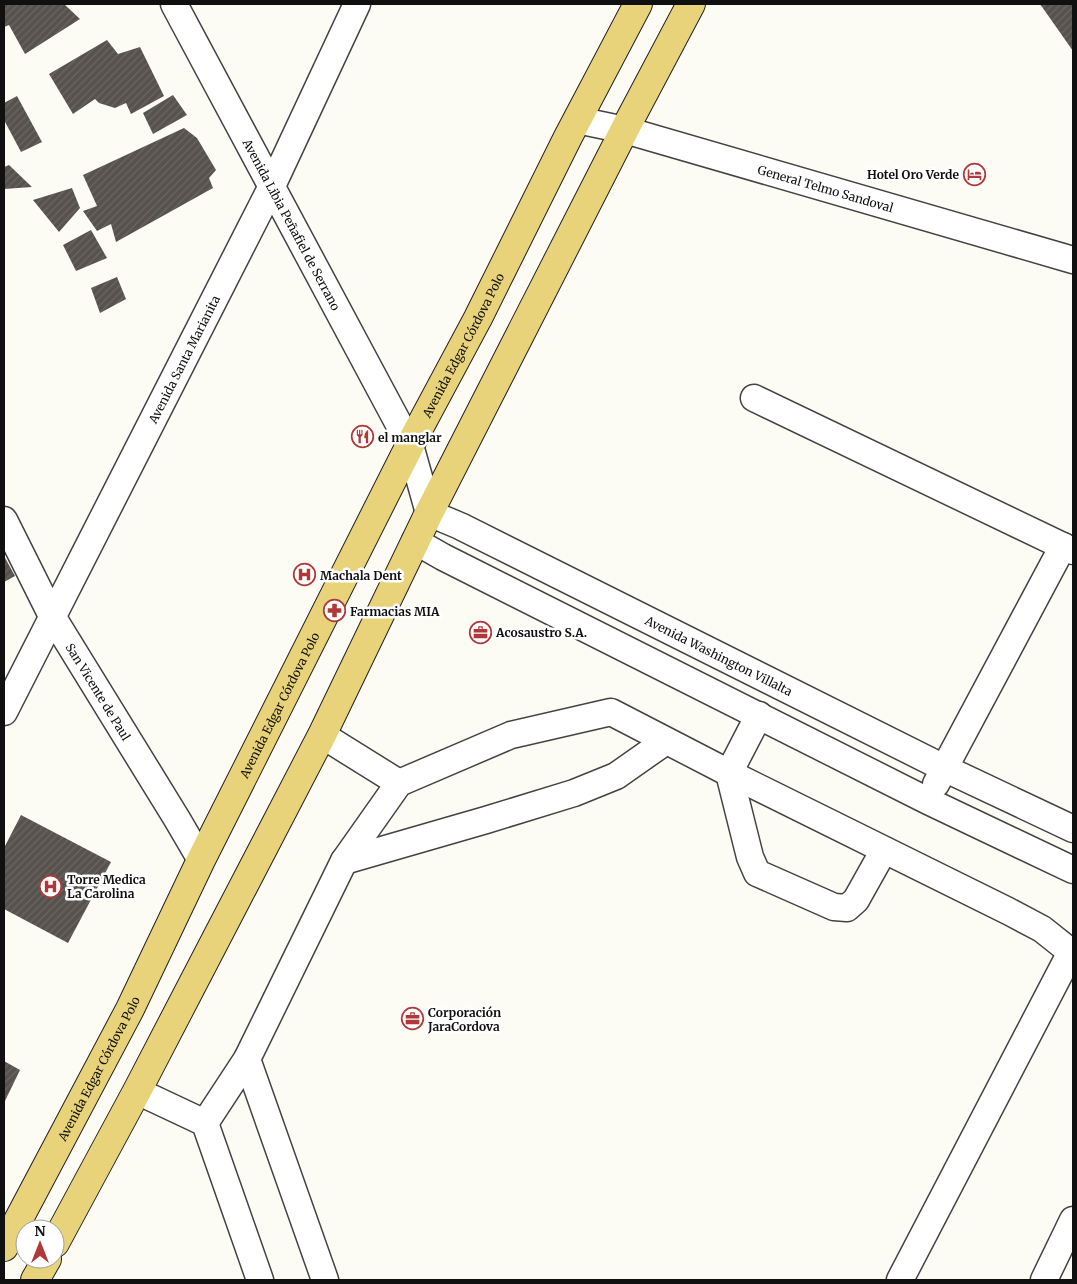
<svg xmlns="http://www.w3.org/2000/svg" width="1077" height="1284" viewBox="0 0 1077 1284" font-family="Merriweather,serif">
	<defs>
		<pattern id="building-hatch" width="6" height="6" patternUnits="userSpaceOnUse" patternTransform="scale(1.25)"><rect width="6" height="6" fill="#57524d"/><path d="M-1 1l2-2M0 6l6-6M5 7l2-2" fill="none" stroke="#6a6662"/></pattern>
	</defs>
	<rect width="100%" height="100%" fill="#fdfcf4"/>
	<g fill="url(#building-hatch)">
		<polygon points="4,4 64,4 80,19 25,54 9,25 4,27"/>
		<polygon points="1040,4 1073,4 1073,51"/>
		<polygon points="107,40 118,54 140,47 164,96 131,114 126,103 115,108 99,103 95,99 73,114 49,74"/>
		<polygon points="173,95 187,115 153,134 143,113"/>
		<polygon points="17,96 42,142 21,152 4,120 4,103"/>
		<polygon points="184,128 197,138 216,170 209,178 213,188 116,242 111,224 97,231 83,211 97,206 83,175"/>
		<polygon points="9,165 32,187 4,189 4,167"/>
		<polygon points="72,188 80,208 59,232 33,200"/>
		<polygon points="91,230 107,258 76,271 63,245"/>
		<polygon points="117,277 126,299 100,313 91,288"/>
		<polygon points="4,556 15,576 4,582"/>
		<polygon points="21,815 111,862 68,943 4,909 4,848"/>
		<polygon points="4,1061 20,1070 4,1103"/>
	</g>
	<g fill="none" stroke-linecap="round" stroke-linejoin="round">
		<defs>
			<g id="minor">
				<path id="s1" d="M174,4L410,445L429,513L460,526L944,768L1073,829"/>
				<path id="s2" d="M577,120L625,130L1073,260"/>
				<polyline points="754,398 1073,551"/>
				<path id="s3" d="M4,520L52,616L177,819L201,860"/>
				<polyline points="415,541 443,557 928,801 1073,870"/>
				<path id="s4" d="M4,712L272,186L357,4"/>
				<polyline points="759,715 729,773 750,857 757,873 834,907 847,908 856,900 884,850"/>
				<polyline points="322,735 399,783"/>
				<polyline points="936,784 1063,546"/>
				<polyline points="344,861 486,820 574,793 616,776 666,741"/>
				<polyline points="247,1059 325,1280"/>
				<polyline points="137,1091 205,1123 260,1280"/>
				<polyline points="205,1123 247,1059 344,861 399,783 511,735 611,712 729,773 1008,911 1042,929 1071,952 900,1280"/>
				<polyline points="1044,1280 1073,1220"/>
			</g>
			<g id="major">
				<polyline points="55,1243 137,1091 322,735 429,513 628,123 691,4"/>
				<path id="s5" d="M4,1247L130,1009L201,860L410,445L478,318L568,137L638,4"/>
				<polyline points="35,1280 47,1259"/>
			</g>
		</defs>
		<use href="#minor" stroke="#434343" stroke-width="29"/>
		<use href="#major" stroke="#212121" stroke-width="30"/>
		<use href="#minor" stroke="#fff" stroke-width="26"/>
		<use href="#major" stroke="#e8d37a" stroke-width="28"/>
	</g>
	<defs>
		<symbol id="hotel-ring" viewBox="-11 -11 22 22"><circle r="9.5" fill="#fff" stroke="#af3938" stroke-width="1.5"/><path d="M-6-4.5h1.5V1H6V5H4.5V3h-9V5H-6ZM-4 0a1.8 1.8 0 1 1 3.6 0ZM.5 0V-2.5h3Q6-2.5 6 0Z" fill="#af3938"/></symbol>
		<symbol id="restaurant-ring" viewBox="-11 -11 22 22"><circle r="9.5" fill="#fff" stroke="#af3938" stroke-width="1.5"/><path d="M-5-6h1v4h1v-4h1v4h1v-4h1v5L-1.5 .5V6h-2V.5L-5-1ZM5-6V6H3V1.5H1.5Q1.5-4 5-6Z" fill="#af3938"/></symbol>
		<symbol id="hospital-ring" viewBox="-11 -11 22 22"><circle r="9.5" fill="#fff" stroke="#af3938" stroke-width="1.5"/><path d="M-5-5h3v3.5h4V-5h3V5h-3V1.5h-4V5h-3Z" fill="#af3938"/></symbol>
		<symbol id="pharmacy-ring" viewBox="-11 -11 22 22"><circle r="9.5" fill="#fff" stroke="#af3938" stroke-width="1.5"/><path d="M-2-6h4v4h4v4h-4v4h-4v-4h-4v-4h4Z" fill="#af3938"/></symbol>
		<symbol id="office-ring" viewBox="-11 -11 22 22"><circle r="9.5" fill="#fff" stroke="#af3938" stroke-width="1.5"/><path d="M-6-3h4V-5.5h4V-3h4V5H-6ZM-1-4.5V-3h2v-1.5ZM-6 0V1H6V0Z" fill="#af3938"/></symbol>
	</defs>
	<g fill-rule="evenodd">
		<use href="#hotel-ring" x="962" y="162" width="25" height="25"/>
		<use href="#restaurant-ring" x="350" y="424" width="25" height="25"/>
		<use href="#hospital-ring" x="292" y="562" width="25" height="25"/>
		<use href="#pharmacy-ring" x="322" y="598" width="25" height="25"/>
		<use href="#office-ring" x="468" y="620" width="25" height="25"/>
		<use href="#hospital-ring" x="38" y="874" width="25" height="25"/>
		<use href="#office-ring" x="400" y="1006" width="25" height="25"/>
	</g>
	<g text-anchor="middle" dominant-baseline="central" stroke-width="5" stroke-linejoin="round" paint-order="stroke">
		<g font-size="12" font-weight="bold" fill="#101010" stroke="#fff" text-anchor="start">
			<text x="959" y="174" text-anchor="end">Hotel Oro Verde</text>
			<text x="378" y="437">el manglar</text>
			<text x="320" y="575">Machala Dent</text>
			<text x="350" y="611">Farmacias MIA</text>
			<text x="496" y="632">Acosaustro S.A.</text>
			<text x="67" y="879">Torre Medica<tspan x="67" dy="14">La Carolina</tspan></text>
			<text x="428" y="1012">Corporación<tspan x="428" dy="14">JaraCordova</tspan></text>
		</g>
		<g font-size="12" fill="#101010" stroke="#fff">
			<text stroke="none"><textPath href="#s2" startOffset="258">General Telmo Sandoval</textPath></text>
			<text stroke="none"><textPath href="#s1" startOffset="250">Avenida Libia Peñafiel de Serrano</textPath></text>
			<text stroke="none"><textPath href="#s5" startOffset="1012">Avenida Edgar Córdova Polo</textPath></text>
			<text stroke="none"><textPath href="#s4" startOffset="396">Avenida Santa Marianita</textPath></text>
			<text stroke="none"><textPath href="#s1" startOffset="894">Avenida Washington Villalta</textPath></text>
			<text stroke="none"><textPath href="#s3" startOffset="196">San Vicente de Paul</textPath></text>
			<text stroke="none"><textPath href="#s5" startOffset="608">Avenida Edgar Córdova Polo</textPath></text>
			<text stroke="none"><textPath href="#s5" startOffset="202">Avenida Edgar Córdova Polo</textPath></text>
		</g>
	</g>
	<rect width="1077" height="1284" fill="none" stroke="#101010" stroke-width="10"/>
	<g transform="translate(40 1244)"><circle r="24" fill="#ffffff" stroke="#9f9f9f"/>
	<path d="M0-4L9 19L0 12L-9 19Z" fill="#af3938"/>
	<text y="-8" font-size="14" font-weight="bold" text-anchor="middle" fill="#101010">N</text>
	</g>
</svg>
